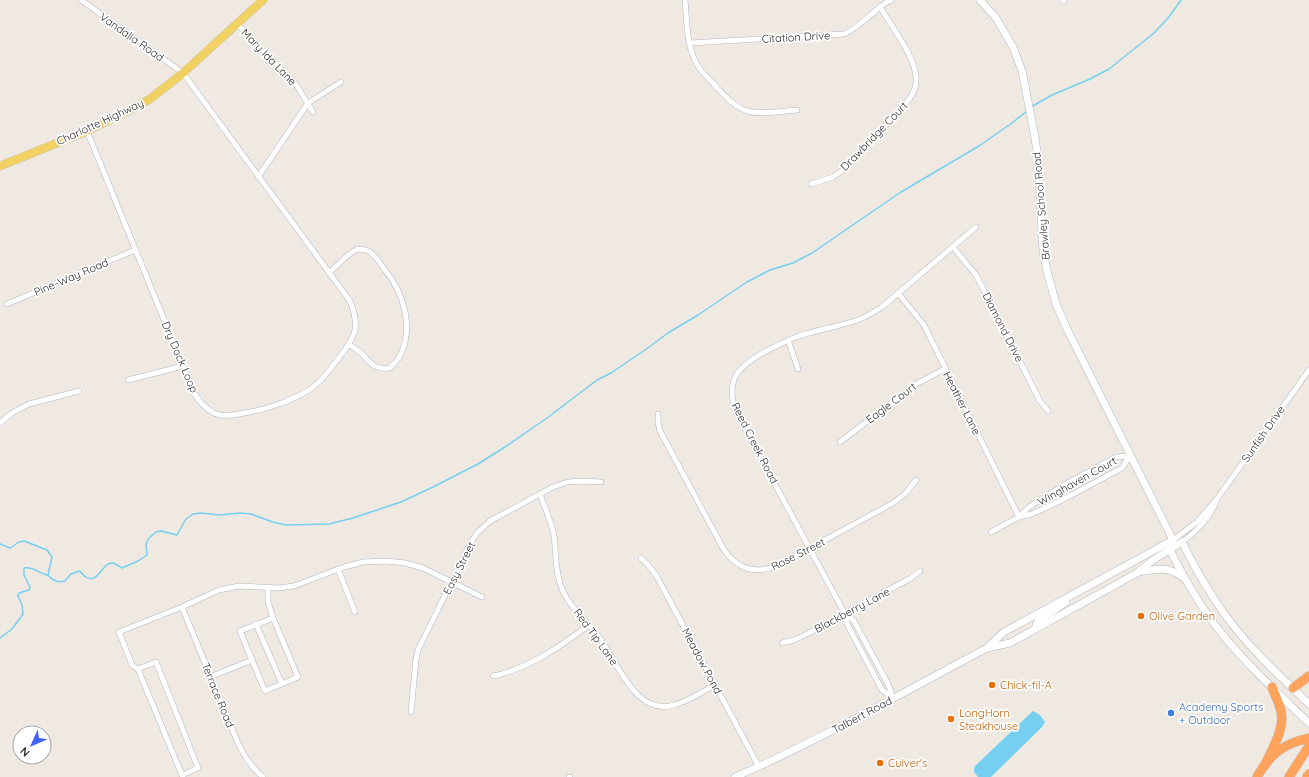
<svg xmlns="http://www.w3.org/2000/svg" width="1309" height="777" viewBox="0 0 1309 777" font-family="Quicksand,sans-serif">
	<rect width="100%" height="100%" fill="#efe9e1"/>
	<polygon fill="#75cff0" points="1033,711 1040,715 1045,722 1042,727 991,777 978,777 974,772 974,769 975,766"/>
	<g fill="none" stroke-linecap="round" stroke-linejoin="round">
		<g stroke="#75cff0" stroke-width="1.5">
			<polyline points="1031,107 1052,95 1090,79 1109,69 1154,33 1169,17 1181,0"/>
			<polyline points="0,544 10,548 19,542 24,541 47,550 52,557 48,575"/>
			<path d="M0,638L12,629L23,614L22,605L18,596L19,593L29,590L30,587L24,575V568C34,566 39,574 48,575C53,581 58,583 65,581L71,574L79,571C82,572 83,576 86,577C98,585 102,562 113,563C116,564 119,566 122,568L138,561L147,555L146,544L149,538L156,532L161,531L177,535L186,519L193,514L201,513L219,515L240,513L251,514L273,522L286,525L329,524L353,518L401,502L433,487L478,464L505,447L547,418L597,380L611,373L645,350L668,333L698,315L747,282L770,270L793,263L812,253L901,192L979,146L1012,123L1027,111"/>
		</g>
		<defs>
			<g id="street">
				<path d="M81,0L183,73L350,301C361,328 355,337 338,359C330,369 321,383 309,390C291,401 265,410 244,413C235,415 222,417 214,413C196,403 189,385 183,366L87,131"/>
				<path d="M685,0C687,21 686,47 698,66C703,74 712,81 718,89C727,98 735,107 747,111C762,115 781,111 797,110"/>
				<polyline points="1063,0 1064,1"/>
				<polyline points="237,24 295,83 313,112"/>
				<path d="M690,43L844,34C863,26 874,8 891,0"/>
				<polyline points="258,177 308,103 341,82"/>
				<path d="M811,184L833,177L843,170L905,105C910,98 915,92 916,83C919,61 891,26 880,7"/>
				<polyline points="953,247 976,275 1040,401 1048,411"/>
				<path d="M329,273L348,255L357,249C360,249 366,250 369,251C375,255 381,264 385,270C404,293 414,328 400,356C398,360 393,364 390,368C375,370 373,365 363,355C359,351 354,348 350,345"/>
				<polyline points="898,293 924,325 1019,517"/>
				<polyline points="7,304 135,250"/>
				<polyline points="788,340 798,369"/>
				<polyline points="128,380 183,366"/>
				<path d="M658,414V422L660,431L724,550C739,570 754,574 777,566L893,503L905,494L916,480"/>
				<polyline points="0,423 12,413 29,404 79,391"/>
				<polyline points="840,442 916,384 945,369"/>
				<path d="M540,494C545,508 551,521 554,535C556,551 555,568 560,583C565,603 587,621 599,637C617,662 636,717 674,705C689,701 702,692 715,685"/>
				<polyline points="1020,516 1029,507 1064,485 1116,457 1130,456"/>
				<polyline points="991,532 1019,517 1032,514 1062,500 1122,468 1130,456"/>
				<polyline points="1173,540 1197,522 1217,499 1309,370"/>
				<path d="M1182,542C1196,532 1209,519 1216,502"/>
				<polyline points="641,558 649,566 656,575 759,767"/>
				<polyline points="338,569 355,612"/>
				<path d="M182,607L238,743C245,757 251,767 263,777"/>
				<polyline points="845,614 847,624 882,690 893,698"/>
				<polyline points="256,624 282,684"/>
				<polyline points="782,643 794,640 805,635 911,578 920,571"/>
				<polyline points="252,660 265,691 298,677 273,618"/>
				<polyline points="138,669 182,775"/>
				<path d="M493,676C528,669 561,646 589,625"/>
				<polyline points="210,677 252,660 240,631 273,618 268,602 268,588"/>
				<path d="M893,699L889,686L854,621L845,614L736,412C724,378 740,365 768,350C777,346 786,341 796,337C816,330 837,327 858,320C866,317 874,312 882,307L976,227"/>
				<polyline points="411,712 416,659 418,650 470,544 477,533 490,521 553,487 568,482 584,481 601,482"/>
				<polyline points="183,777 182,775 198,768 156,662 138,669 132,665 119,632 182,607 219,590 239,586 278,588 294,586 344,567 363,562 386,561 405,563 423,568 482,597"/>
				<polyline points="569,777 570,777"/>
			</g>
			<g id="secondary">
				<path d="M980,0L996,18L1013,47L1022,71L1034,132L1038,158L1043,251L1047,271L1056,304L1067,329L1173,540L1170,550C1185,580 1201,608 1222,634C1248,666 1279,694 1309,723"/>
				<path d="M1182,542C1195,568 1209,593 1226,616C1250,649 1280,676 1309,704"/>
				<path d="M1139,572C1155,569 1170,566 1182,577"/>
				<polyline points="1036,628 1036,625 1038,621 1066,602"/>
				<polyline points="987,648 1010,643 1137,573 1153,560 1182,542"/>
				<path d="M735,777C822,739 904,692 987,648L1004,632L1173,540"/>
			</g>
			<polyline id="primary" points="0,166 87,131 126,112 150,99 183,73 263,0"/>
			<g id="highway">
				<polyline points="1293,688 1309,676"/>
				<path d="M1265,765C1272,748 1285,730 1281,711C1279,703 1275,695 1272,687"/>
				<path d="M1257,777C1271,753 1283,744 1309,738"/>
				<polyline points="1289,777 1309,746"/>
				<polyline points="1307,777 1309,774"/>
			</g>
		</defs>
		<use href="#street" stroke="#b4b7c1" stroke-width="6"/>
		<use href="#secondary" stroke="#b4b7c1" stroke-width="8"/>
		<use href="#primary" stroke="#c9c9c9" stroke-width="9"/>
		<use href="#highway" stroke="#c9c9c9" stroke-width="10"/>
		<use href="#street" stroke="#fff" stroke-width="5"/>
		<use href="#secondary" stroke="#fff" stroke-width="7"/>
		<use href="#primary" stroke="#f2d163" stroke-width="8"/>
		<use href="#highway" stroke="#ffa35c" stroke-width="9"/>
	</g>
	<g fill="#e8710a" stroke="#fff" stroke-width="1.5">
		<circle cx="1141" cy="616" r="4"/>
		<circle cx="992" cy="685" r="4"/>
		<circle cx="951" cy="719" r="4"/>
		<circle cx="880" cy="763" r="4"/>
	</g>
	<circle fill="#3f7fe0" stroke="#fff" stroke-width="1.5" cx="1171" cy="713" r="4"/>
	<g text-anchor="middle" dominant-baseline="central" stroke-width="3.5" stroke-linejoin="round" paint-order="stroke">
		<g font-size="11" fill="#2e2e2e" stroke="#fff">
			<text transform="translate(132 37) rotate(35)">Vandalia Road</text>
			<text transform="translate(796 37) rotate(-3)">Citation Drive</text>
			<text transform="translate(269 57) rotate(46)">Mary Ida Lane</text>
			<text transform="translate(100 122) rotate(-25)">Charlotte Highway</text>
			<text transform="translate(874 136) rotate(-46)">Drawbridge Court</text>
			<text transform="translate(1041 206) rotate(-95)">Brawley School Road</text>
			<text transform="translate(71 277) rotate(-23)">Pine-Way Road</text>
			<text transform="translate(1003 327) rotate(63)">Diamond Drive</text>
			<text transform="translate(180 357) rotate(67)">Dry Dock Loop</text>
			<text transform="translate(891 403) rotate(-37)">Eagle Court</text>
			<text transform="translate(962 403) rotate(63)">Heather Lane</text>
			<text transform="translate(1263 434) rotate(-55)">Sunfish Drive</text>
			<text transform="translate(755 443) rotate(63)">Reed Creek Road</text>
			<text transform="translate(1077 481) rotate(-29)">Winghaven Court</text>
			<text transform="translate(798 554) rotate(-27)">Rose Street</text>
			<text transform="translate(459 568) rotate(-63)">Easy Street</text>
			<text transform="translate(852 610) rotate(-28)">Blackberry Lane</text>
			<text transform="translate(596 637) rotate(54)">Red Tip Lane</text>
			<text transform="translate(702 661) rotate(62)">Meadow Pond</text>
			<text transform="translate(218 695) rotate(68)">Terrace Road</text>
			<text transform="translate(862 715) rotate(-28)">Talbert Road</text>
		</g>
		<g font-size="11" fill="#c56008" stroke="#fff" text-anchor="start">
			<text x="1149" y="616">Olive Garden</text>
			<text x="1000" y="685">Chick-fil-A</text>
			<text x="959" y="713">LongHorn<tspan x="959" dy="13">Steakhouse</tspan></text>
			<text x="888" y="763">Culver's</text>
		</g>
		<g font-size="11" fill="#366cbe" stroke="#fff" text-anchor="start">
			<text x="1179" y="707">Academy Sports<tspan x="1179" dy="13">+ Outdoor</tspan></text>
		</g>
	</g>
	<g transform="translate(32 745) rotate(225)"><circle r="19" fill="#ffffff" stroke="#ababab"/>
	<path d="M0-3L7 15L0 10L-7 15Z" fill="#4264fb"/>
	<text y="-6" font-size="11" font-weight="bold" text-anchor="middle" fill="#2e2e2e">N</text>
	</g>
</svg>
